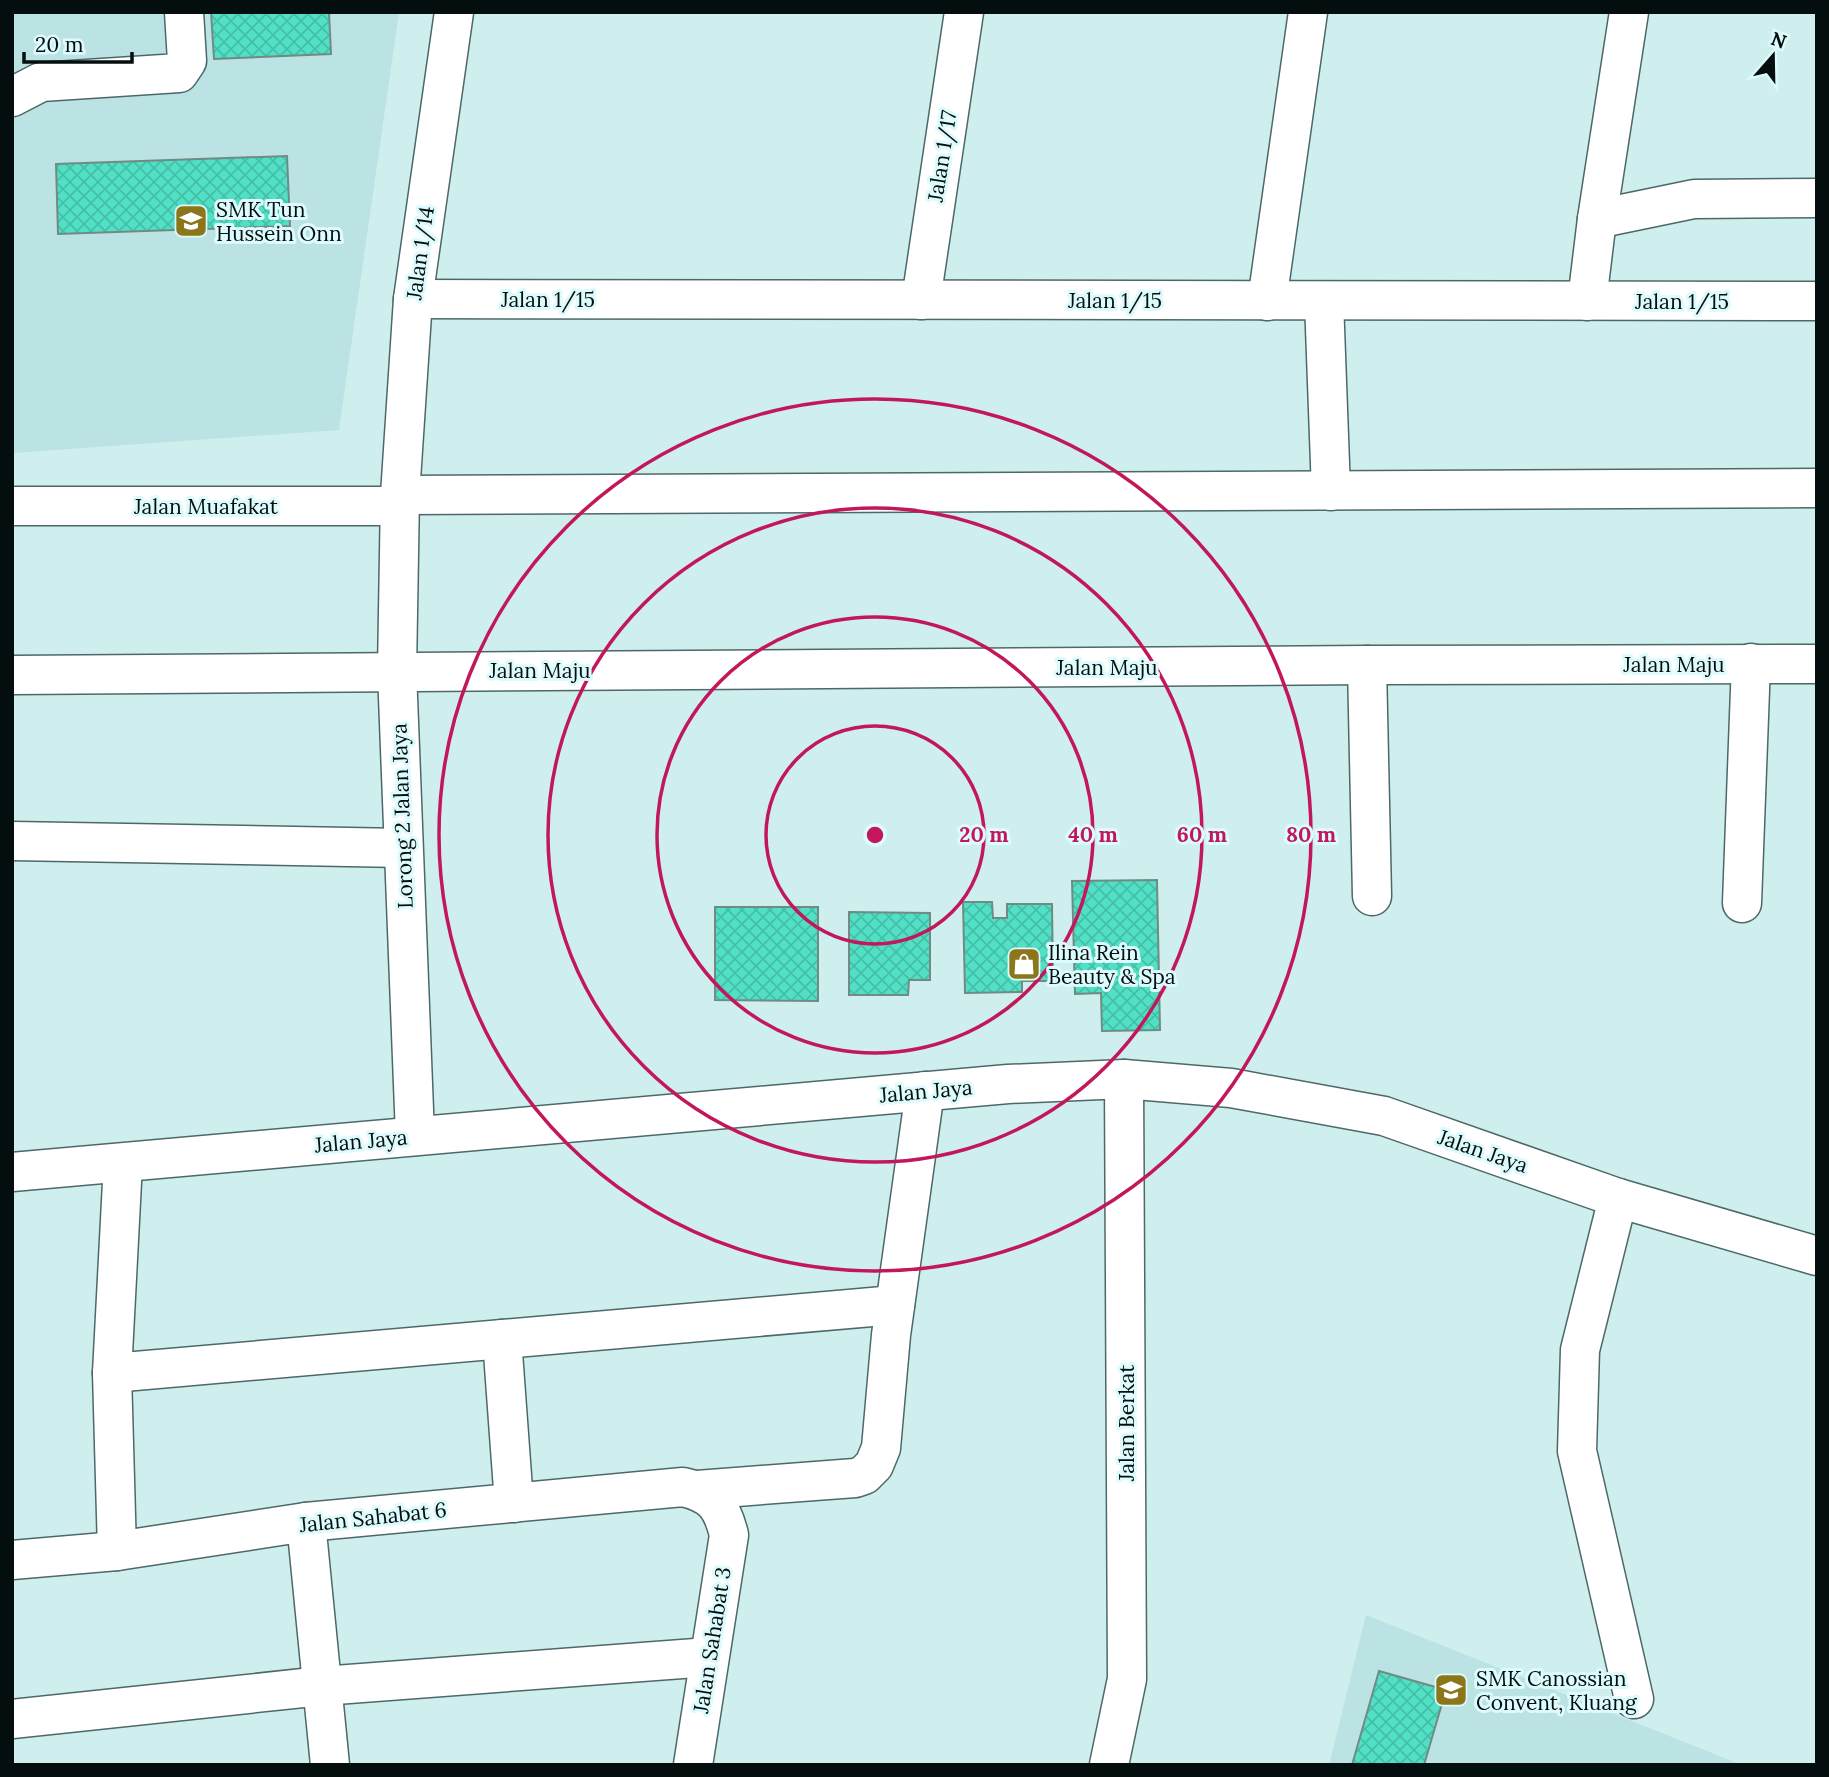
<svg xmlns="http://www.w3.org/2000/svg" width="1829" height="1777" viewBox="0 0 1829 1777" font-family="Lora,serif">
	<defs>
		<pattern id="building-cross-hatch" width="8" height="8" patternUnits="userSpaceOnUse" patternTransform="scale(1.75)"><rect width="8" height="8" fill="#51e0c5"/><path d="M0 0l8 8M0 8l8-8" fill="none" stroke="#45bfa8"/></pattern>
	</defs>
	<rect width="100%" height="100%" fill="#cfeeee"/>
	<g fill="#bbe3e4">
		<polygon points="12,12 399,12 339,430 12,453"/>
		<polygon points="1366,1615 1742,1765 1329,1765"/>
	</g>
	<g fill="url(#building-cross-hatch)" stroke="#708b84" stroke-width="2">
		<polygon points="211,12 329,12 331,54 214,59"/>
		<polygon points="287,156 290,226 58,234 56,164"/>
		<polygon points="1157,880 1160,1030 1102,1031 1101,993 1075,994 1072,881"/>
		<polygon points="963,902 992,902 993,918 1007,918 1007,904 1052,904 1053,981 1022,981 1022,992 965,993"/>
		<polygon points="715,907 818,907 818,1001 715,1000"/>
		<polygon points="849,912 930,913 930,980 909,980 908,995 849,995"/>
		<polygon points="1379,1671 1446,1690 1424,1765 1352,1765"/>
	</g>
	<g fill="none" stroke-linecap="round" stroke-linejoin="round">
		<defs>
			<g id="minor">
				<polyline points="12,97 41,82 179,73 187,61 184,12"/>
				<polyline points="1597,219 1694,199 1817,198"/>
				<polyline points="413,299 1817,301"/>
				<polyline points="921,300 964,12"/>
				<polyline points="1267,301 1308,12"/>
				<polyline points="1324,301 1331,491"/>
				<polyline points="1587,301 1597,219 1629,12"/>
				<polyline points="400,495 1817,488"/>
				<polyline points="12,506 399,506"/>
				<polyline points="1367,665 1372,896"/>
				<polyline points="12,675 1367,665 1817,664"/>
				<polyline points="12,841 403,848"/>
				<polyline points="1742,903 1751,663"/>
				<polyline points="415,1136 397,671 400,495 413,299 454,12"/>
				<polyline points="12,1172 1008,1084 1124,1079 1231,1088 1384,1116 1618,1198 1817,1256"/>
				<polyline points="1618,1198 1580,1350 1577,1451 1634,1699"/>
				<polyline points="502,1339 514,1503"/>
				<polyline points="112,1373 895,1305"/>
				<polyline points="697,1490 855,1478 864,1475 874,1465 881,1448 891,1335 925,1091"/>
				<polyline points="306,1522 330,1765"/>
				<polyline points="117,1551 112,1373 123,1163"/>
				<path d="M12,1560L117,1551L306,1522L683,1487C713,1494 722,1506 729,1535L693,1765"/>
				<polyline points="12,1719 322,1686 709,1657"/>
				<polyline points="1109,1765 1127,1679 1124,1079"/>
			</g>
		</defs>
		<use href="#minor" stroke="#4d6869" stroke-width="41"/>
		<use href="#minor" stroke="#fff" stroke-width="38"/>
	</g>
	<g fill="none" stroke="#c2185b" stroke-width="3.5">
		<circle cx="875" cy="835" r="109"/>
		<circle cx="875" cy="835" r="218"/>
		<circle cx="875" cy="835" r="327"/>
		<circle cx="875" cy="835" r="436"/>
	</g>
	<defs>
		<symbol id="school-square" viewBox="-11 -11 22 22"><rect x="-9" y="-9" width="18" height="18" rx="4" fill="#8b761a" stroke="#ddfbfc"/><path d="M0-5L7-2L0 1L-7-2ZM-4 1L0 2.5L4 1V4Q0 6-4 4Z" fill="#fff"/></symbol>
		<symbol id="shop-square" viewBox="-11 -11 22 22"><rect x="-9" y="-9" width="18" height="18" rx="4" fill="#8b761a" stroke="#ddfbfc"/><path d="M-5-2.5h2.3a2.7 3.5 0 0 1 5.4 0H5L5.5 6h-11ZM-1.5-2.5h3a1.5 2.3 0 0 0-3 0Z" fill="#fff"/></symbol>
	</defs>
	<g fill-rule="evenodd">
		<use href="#school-square" x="172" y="202" width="38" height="38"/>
		<use href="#shop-square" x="1005" y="945" width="38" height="38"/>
		<use href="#school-square" x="1432" y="1671" width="38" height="38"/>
	</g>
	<g text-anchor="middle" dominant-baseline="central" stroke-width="6" stroke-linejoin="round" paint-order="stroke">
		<g font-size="21" fill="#040e0e" stroke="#ddfbfc">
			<text transform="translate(942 156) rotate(-81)">Jalan 1/17</text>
			<text transform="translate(420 253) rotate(-82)">Jalan 1/14</text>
			<text x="548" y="299">Jalan 1/15</text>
			<text x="1115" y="300">Jalan 1/15</text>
			<text x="1682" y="301">Jalan 1/15</text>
			<text x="206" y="506">Jalan Muafakat</text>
			<text x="1674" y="664">Jalan Maju</text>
			<text x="1107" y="667">Jalan Maju</text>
			<text x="540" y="670">Jalan Maju</text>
			<text transform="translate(402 816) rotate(-92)">Lorong 2 Jalan Jaya</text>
			<text transform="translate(926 1091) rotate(-5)">Jalan Jaya</text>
			<text transform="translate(361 1141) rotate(-5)">Jalan Jaya</text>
			<text transform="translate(1483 1151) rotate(19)">Jalan Jaya</text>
			<text transform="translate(1126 1423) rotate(-90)">Jalan Berkat</text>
			<text transform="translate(373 1517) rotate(-6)">Jalan Sahabat 6</text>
			<text transform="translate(712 1640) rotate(-81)">Jalan Sahabat 3</text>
		</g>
		<g font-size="21" fill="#040e0e" stroke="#ddfbfc" text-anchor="start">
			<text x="216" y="209">SMK Tun<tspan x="216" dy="24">Hussein Onn</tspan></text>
			<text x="1048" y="952">Ilina Rein<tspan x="1048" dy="24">Beauty &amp; Spa</tspan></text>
			<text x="1476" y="1678">SMK Canossian<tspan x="1476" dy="24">Convent, Kluang</tspan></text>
		</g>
	</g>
	<circle cx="875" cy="835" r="10" fill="#c2185b" stroke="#ddfbfc" stroke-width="3.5"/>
	<g font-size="21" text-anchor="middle" font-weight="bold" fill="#c2185b" stroke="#ddfbfc" stroke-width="6" stroke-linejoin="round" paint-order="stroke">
		<text x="984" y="842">20 m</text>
		<text x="1093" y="842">40 m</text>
		<text x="1202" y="842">60 m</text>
		<text x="1311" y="842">80 m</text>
	</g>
	<rect width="1829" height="1777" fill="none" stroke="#040e0e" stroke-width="28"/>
	<g transform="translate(1773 56) rotate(20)" stroke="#ddfbfc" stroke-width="5" paint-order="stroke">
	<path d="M0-5L12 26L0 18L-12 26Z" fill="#040e0e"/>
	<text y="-10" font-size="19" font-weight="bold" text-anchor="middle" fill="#040e0e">N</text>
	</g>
	<path d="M24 52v10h108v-10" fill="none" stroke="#040e0e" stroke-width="3.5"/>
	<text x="35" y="52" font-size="21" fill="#040e0e" stroke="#ddfbfc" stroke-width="5" paint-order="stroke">20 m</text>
</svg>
